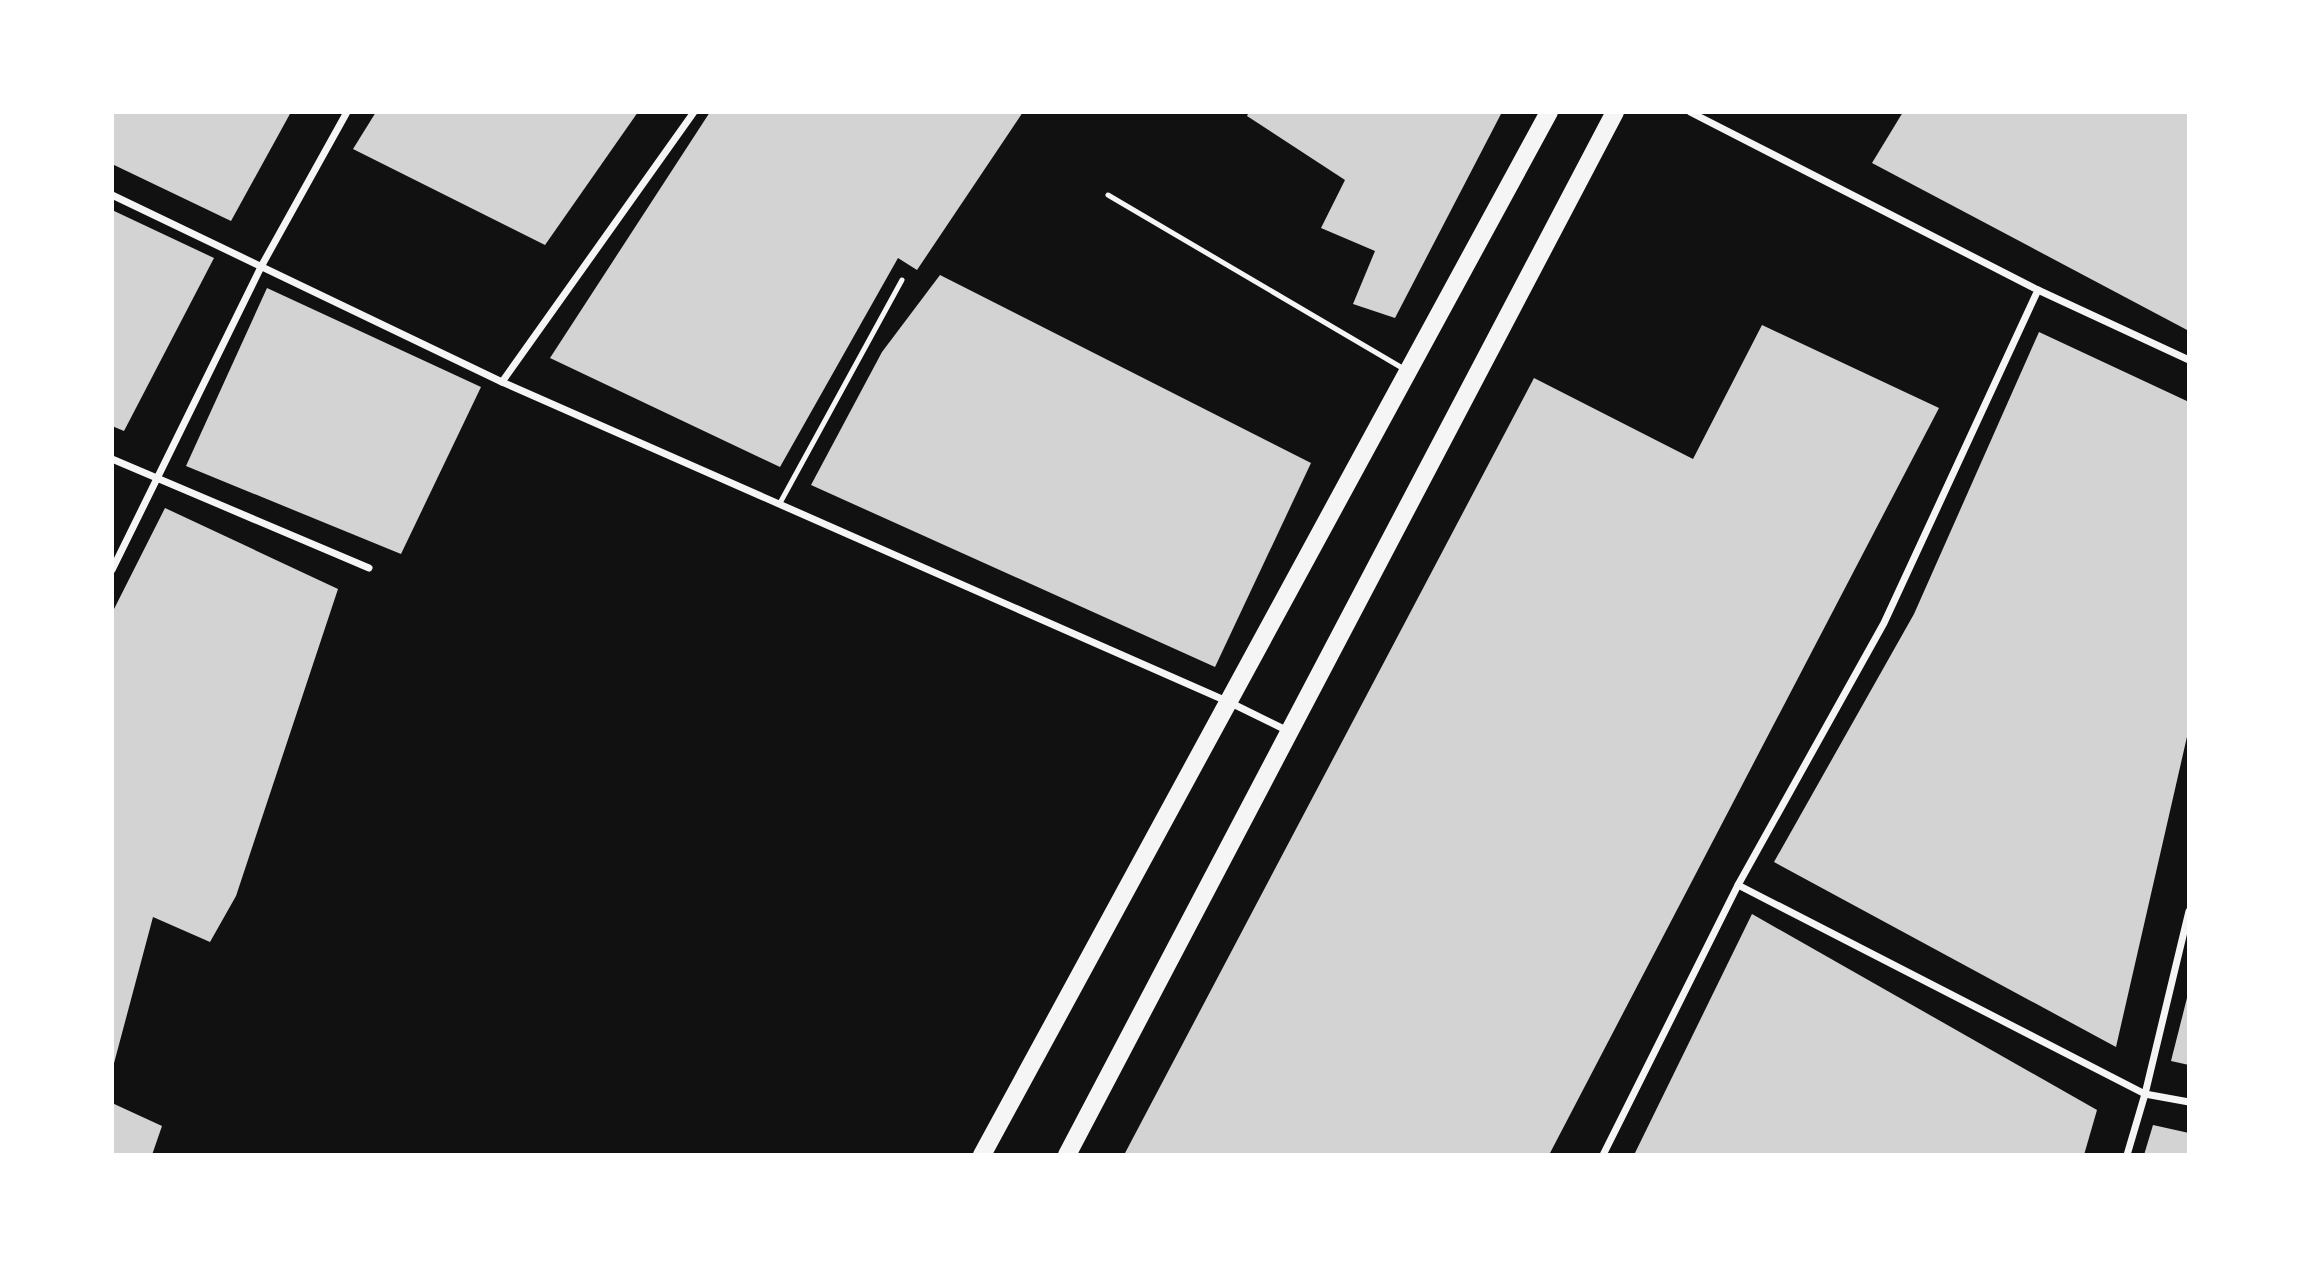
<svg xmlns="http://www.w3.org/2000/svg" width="2301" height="1267" viewBox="0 0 2301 1267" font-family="'DejaVu Sans',sans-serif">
	<rect width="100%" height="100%" fill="#111"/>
	<g fill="#d3d3d3">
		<polygon points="112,112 291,112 231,221 112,164"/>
		<polygon points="376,112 638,112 545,245 353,149"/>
		<polygon points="710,112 1023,112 917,270 898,258 780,467 550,358"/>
		<polygon points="1249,112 1502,112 1395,318 1353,304 1375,251 1321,228 1345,180 1247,116"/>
		<polygon points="1903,112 2189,112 2189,331 1872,163"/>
		<polygon points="112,210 214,258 124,431 112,426"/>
		<polygon points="940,275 1311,463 1215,667 811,485 882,352"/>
		<polygon points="267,288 481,387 401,554 186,466"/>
		<polygon points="1762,325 1939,408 1549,1155 1124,1155 1534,378 1693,459"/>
		<polygon points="2039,332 2189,402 2189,728 2116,1047 1774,862 1914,614"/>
		<polygon points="165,508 338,589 236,896 210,942 153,917 113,1067 112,613"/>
		<polygon points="1752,914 2097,1110 2084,1155 1634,1155"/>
		<polygon points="2188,994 2189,994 2189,1065 2171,1061"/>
		<polygon points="112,1103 162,1126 152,1155 112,1155"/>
		<polygon points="2153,1125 2189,1133 2189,1155 2144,1155"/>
	</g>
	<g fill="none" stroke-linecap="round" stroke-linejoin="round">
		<g stroke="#f5f5f5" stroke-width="5">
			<polyline points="1108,195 1404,369"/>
			<polyline points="780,503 902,280"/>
		</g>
		<g stroke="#f5f5f5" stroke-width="7">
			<polyline points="1690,112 2038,290 2189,360"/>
			<polyline points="112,195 502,382 1231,703 1288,731"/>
			<polyline points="502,382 694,112"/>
			<polyline points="112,459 369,568"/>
			<polyline points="112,570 262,265 347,112"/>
			<polyline points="1738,885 2145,1094 2189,1102"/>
			<polyline points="1603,1155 1738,885 1884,623 2038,290"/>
			<polyline points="2127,1155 2145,1094 2189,911"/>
		</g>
		<g stroke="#f5f5f5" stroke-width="18">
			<polyline points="982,1155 1549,112"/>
			<polyline points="1067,1155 1615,112"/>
		</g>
	</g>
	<rect width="2301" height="1267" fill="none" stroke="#ffffff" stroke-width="228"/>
</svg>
